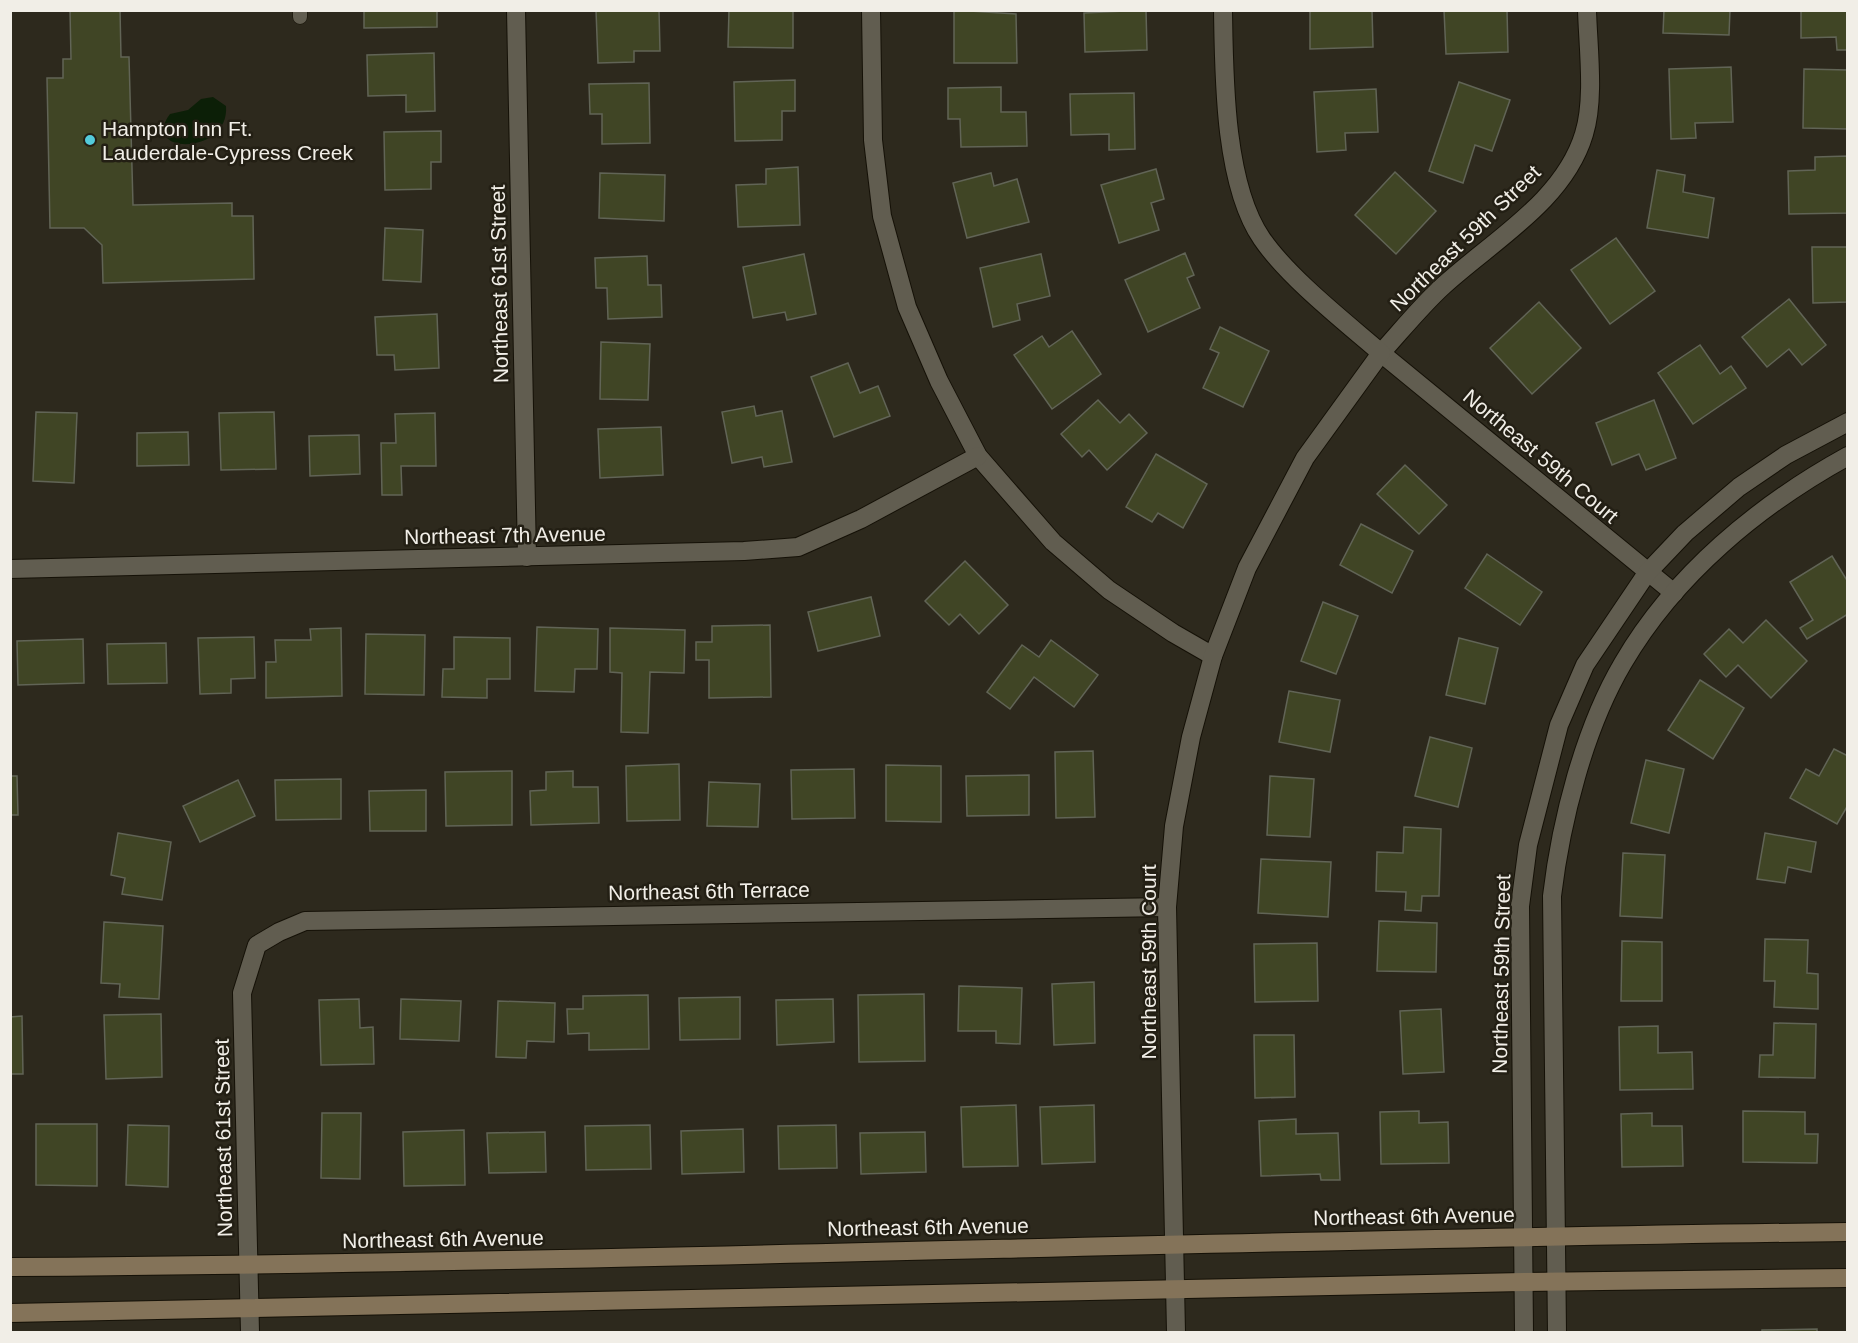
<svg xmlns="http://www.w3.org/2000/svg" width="1858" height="1343" viewBox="0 0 1858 1343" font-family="Helvetica,sans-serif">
	<rect width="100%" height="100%" fill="#2d291d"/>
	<path fill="#0c1f07" d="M213,97L226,106C230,156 139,155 170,114L188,110L201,99Z"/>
	<g fill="#404525" stroke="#616456" stroke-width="1.5">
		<polygon points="70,10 120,10 121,57 129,57 133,205 232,203 232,216 253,216 254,279 103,283 102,245 84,228 50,228 47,78 63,78 63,59 71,59"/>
		<polygon points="364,10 437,10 437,27 364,28"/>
		<polygon points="596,10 659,10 660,51 634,51 634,62 598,63"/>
		<polygon points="729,10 793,10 793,48 728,47"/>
		<polygon points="954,10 1016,14 1017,63 954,63"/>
		<polygon points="1146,10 1147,50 1085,52 1084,13"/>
		<polygon points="1310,10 1372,10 1373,47 1310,49"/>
		<polygon points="1444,10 1507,10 1508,52 1446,54"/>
		<polygon points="1664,10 1730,10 1729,35 1663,33"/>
		<polygon points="1801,10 1848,10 1848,50 1837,50 1836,37 1801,38"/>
		<polygon points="434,53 435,111 406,112 406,95 368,96 367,55"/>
		<polygon points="1731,67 1733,122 1695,123 1696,138 1671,139 1669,69"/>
		<polygon points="1804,69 1848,70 1848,129 1803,128"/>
		<polygon points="795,80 795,111 782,111 782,140 735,141 734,82"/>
		<polygon points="1459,82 1510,100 1492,151 1475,145 1463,183 1429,171"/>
		<polygon points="649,83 650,143 602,144 602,114 590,114 589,84"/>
		<polygon points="1001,87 1001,112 1026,112 1027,146 961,147 960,119 948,119 948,88"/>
		<polygon points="1376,89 1378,132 1345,133 1346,150 1317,152 1314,92"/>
		<polygon points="1134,93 1135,149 1109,150 1109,134 1071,135 1070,94"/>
		<polygon points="441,131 441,162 431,162 431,189 385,190 384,132"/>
		<polygon points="1848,156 1848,213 1789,214 1788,171 1815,170 1815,157"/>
		<polygon points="798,167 800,225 738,227 736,185 766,184 766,169"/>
		<polygon points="1156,169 1164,199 1151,203 1159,230 1119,243 1101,185"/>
		<polygon points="1657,170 1685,175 1683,192 1714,198 1708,238 1647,228"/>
		<polygon points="1395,172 1436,211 1396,254 1355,215"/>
		<polygon points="600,173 665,175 664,221 599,218"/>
		<polygon points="991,173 994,186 1017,179 1029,222 967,238 953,183"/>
		<polygon points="385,228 423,230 421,282 383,280"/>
		<polygon points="1616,238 1655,291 1610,324 1571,270"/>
		<polygon points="1812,247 1848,247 1848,302 1813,303"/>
		<polygon points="1185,253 1194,275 1187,278 1200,308 1148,332 1125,280"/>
		<polygon points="804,254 816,314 787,320 785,312 753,318 743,267"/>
		<polygon points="1041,254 1050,296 1017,304 1020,320 993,327 980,268"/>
		<polygon points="647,256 648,285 661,285 662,317 608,319 607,288 596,288 595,258"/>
		<polygon points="1789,299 1826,345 1802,365 1789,349 1767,367 1742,337"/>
		<polygon points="1539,302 1581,348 1532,394 1490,348"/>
		<polygon points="437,314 439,368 395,370 394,355 377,355 375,317"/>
		<polygon points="1220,327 1269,351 1243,407 1203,388 1219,353 1210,349"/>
		<polygon points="1072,331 1101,374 1052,409 1014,355 1042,336 1049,347"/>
		<polygon points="601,342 650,344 648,400 600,399"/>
		<polygon points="1700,345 1720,374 1731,366 1746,388 1693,424 1658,373"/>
		<polygon points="848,363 860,393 878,386 890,416 834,437 811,377"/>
		<polygon points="1098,400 1120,423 1129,414 1147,433 1107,470 1089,450 1082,457 1061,434"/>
		<polygon points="1654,400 1676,458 1646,470 1639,454 1612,465 1596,423"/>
		<polygon points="754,406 756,416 782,411 792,462 764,467 762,457 732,463 722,412"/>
		<polygon points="36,412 77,413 74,483 33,481"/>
		<polygon points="274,412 276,469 221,470 219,413"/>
		<polygon points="435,413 436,466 401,466 402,495 382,495 381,443 396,443 395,414"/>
		<polygon points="661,427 663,475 600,478 598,429"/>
		<polygon points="188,432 189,465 137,466 137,433"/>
		<polygon points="359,435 360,474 310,476 309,436"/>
		<polygon points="1156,454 1207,484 1183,528 1158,513 1152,522 1126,507"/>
		<polygon points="1405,465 1447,505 1419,534 1377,494"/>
		<polygon points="1361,524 1413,551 1392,593 1340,565"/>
		<polygon points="1487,554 1542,592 1520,625 1465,588"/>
		<polygon points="1832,556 1848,582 1848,614 1807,639 1800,628 1813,620 1790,582"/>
		<polygon points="965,561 1008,605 979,634 960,614 949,625 925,601"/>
		<polygon points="871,597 880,636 818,651 808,612"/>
		<polygon points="1323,602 1358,616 1336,674 1301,661"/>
		<polygon points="1766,620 1807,661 1771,698 1738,665 1726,677 1704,654 1729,629 1743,643"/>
		<polygon points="770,625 771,697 709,698 709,660 696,660 696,642 712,642 712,626"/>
		<polygon points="537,627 598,629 597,669 575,669 574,692 535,691"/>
		<polygon points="341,628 342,696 266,698 266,662 276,662 275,640 311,640 310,629"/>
		<polygon points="610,628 685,630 684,673 650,672 648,733 621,732 622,673 610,672"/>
		<polygon points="366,634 425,635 424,695 365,694"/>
		<polygon points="254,637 255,678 231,679 231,693 200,694 198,638"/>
		<polygon points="454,637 510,638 510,679 487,679 487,698 442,697 443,669 454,669"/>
		<polygon points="1459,638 1498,648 1485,704 1446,695"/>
		<polygon points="83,639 84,683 18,685 17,641"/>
		<polygon points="1051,640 1098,675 1074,707 1034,677 1010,709 987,692 1022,645 1039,657"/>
		<polygon points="166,643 167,683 108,684 107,644"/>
		<polygon points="1700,680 1744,708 1713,759 1668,730"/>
		<polygon points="1289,691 1340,700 1330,752 1279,742"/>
		<polygon points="1430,737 1472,748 1458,807 1415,796"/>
		<polygon points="1834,749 1848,756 1848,805 1837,824 1790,798 1806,769 1819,776"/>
		<polygon points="1093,751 1095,817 1056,818 1055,752"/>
		<polygon points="1646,760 1684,769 1669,833 1631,823"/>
		<polygon points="679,764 680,820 627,821 626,766"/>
		<polygon points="886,765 941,766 941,822 886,821"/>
		<polygon points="854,769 855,818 792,819 791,770"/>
		<polygon points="512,771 512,825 446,826 445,772"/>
		<polygon points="573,771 573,787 598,787 599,823 531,825 530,791 546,790 546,772"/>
		<polygon points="1029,775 1029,815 967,816 966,776"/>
		<polygon points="10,776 17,776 18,815 10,815"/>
		<polygon points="1270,776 1314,779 1310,837 1267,835"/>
		<polygon points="341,779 341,819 276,820 275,780"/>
		<polygon points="238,780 255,816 200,842 183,806"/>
		<polygon points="709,782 760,784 758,827 707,826"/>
		<polygon points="426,790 426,831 370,831 369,791"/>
		<polygon points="1404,827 1441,829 1439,896 1422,896 1421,911 1405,910 1406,892 1376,891 1377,852 1403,853"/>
		<polygon points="118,833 171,842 162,900 122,894 125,878 111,875"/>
		<polygon points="1765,833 1816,842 1811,872 1788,867 1785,883 1757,879"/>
		<polygon points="1623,853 1665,855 1662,918 1620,916"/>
		<polygon points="1261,859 1331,862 1328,917 1258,913"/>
		<polygon points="1379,921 1437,923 1436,972 1377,971"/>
		<polygon points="104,922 163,926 159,999 119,997 120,984 101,983"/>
		<polygon points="1765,939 1808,940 1807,973 1818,974 1818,1009 1774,1007 1775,981 1764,981"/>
		<polygon points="1622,941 1662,942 1662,1001 1621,1001"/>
		<polygon points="1317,943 1318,1001 1255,1002 1254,944"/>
		<polygon points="1094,982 1095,1043 1054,1045 1052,984"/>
		<polygon points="959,986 1022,988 1020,1044 996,1043 996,1031 958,1031"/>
		<polygon points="924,994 925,1061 859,1062 858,995"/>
		<polygon points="648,995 649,1049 589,1050 589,1033 568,1034 567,1009 583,1009 583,996"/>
		<polygon points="740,997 740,1039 680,1040 679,998"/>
		<polygon points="359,999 360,1028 373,1027 374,1064 321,1065 319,1000"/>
		<polygon points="401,999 461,1001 459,1041 400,1039"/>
		<polygon points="833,999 834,1042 777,1045 776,1000"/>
		<polygon points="498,1001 555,1003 554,1042 527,1041 526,1058 496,1057"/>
		<polygon points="1441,1009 1444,1072 1403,1074 1400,1011"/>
		<polygon points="161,1014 162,1077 106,1079 104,1015"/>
		<polygon points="22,1016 23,1074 10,1074 10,1017"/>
		<polygon points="1774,1023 1816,1024 1815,1078 1759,1077 1760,1055 1773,1055"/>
		<polygon points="1658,1026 1658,1053 1692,1052 1693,1089 1620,1090 1619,1027"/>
		<polygon points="1254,1035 1294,1035 1295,1097 1255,1098"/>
		<polygon points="1016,1105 1018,1166 963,1167 961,1107"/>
		<polygon points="1094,1105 1095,1162 1042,1164 1040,1107"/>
		<polygon points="1419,1111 1419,1123 1448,1122 1449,1163 1381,1164 1380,1112"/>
		<polygon points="1743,1111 1805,1112 1805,1134 1818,1134 1817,1163 1743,1162"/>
		<polygon points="322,1113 361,1113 360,1179 321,1178"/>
		<polygon points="1652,1113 1652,1126 1682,1126 1683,1166 1622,1167 1621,1114"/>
		<polygon points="1296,1119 1296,1134 1338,1133 1340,1180 1321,1180 1320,1174 1261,1176 1259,1121"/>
		<polygon points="36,1124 97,1124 97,1186 36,1185"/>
		<polygon points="128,1125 169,1126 168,1187 126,1185"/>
		<polygon points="650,1125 651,1169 586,1170 585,1126"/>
		<polygon points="836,1125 837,1168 779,1169 778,1126"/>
		<polygon points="743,1129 744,1172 682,1174 681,1131"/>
		<polygon points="464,1130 465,1185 404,1186 403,1132"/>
		<polygon points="545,1132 546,1172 489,1173 487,1133"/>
		<polygon points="925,1132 926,1172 861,1174 860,1133"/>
		<polygon points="1817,1329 1817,1332 1762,1332 1762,1330"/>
	</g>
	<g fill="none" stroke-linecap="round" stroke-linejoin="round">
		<defs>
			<polyline id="lane" points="300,17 300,10"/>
			<g id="street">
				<polyline points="516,10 527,557"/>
				<polyline points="871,10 873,140 882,216 907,307 939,381 978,456 1053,542 1109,590 1173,633 1213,656"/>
				<path d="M1587,10C1588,47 1595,99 1584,134C1564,201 1492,241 1443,286C1421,306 1401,331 1381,353L1674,593"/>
				<polyline points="10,569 744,551 798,547 861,519 978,456"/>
				<polyline points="250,1332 242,993 257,945 279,932 305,921 1167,907"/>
				<path d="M1176,1332L1167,907L1174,826L1191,737L1213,656L1247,568L1305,458L1381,353C1344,321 1289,278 1262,239C1224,184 1224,76 1223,10"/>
				<polyline points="1524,1332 1520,906 1528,845 1559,725 1585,665 1647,573 1685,533 1739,487 1786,455 1848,422"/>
				<path d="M1557,1332L1552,896C1561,821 1584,729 1623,663C1675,574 1759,505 1848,456"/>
			</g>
			<g id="secondary">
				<path d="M10,1267C623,1263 1235,1239 1848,1232"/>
				<polyline points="10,1313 1523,1282 1848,1278"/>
			</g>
		</defs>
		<use href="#lane" stroke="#151107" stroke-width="15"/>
		<use href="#street" stroke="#151107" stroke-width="20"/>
		<use href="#secondary" stroke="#151107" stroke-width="20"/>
		<use href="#lane" stroke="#615d50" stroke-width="14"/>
		<use href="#street" stroke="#615d50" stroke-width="18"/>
		<use href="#secondary" stroke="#847359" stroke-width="18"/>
	</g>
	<circle fill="#53cbdb" stroke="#231f14" stroke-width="2" cx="90" cy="140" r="6"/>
	<g text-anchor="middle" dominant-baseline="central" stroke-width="5" stroke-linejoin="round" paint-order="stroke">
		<g font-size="21" fill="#f1eee7" stroke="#231f14" text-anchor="start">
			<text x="102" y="128">Hampton Inn Ft.<tspan x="102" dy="24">Lauderdale-Cypress Creek</tspan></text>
		</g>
		<g font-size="21" fill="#f1eee7" stroke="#231f14">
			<text transform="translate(1465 238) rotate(-44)">Northeast 59th Street</text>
			<text transform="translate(499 284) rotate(-91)">Northeast 61st Street</text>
			<text transform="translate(1541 456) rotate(40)">Northeast 59th Court</text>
			<text transform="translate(505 535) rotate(-1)">Northeast 7th Avenue</text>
			<text transform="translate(709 891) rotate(-1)">Northeast 6th Terrace</text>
			<text transform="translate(1148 962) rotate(-90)">Northeast 59th Court</text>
			<text transform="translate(1501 974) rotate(-89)">Northeast 59th Street</text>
			<text transform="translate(223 1138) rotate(-91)">Northeast 61st Street</text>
			<text transform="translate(1414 1216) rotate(-1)">Northeast 6th Avenue</text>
			<text transform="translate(928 1227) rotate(-1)">Northeast 6th Avenue</text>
			<text transform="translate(443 1239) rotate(-1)">Northeast 6th Avenue</text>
		</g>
	</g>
	<rect width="1858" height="1343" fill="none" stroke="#f1eee7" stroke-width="24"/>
</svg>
